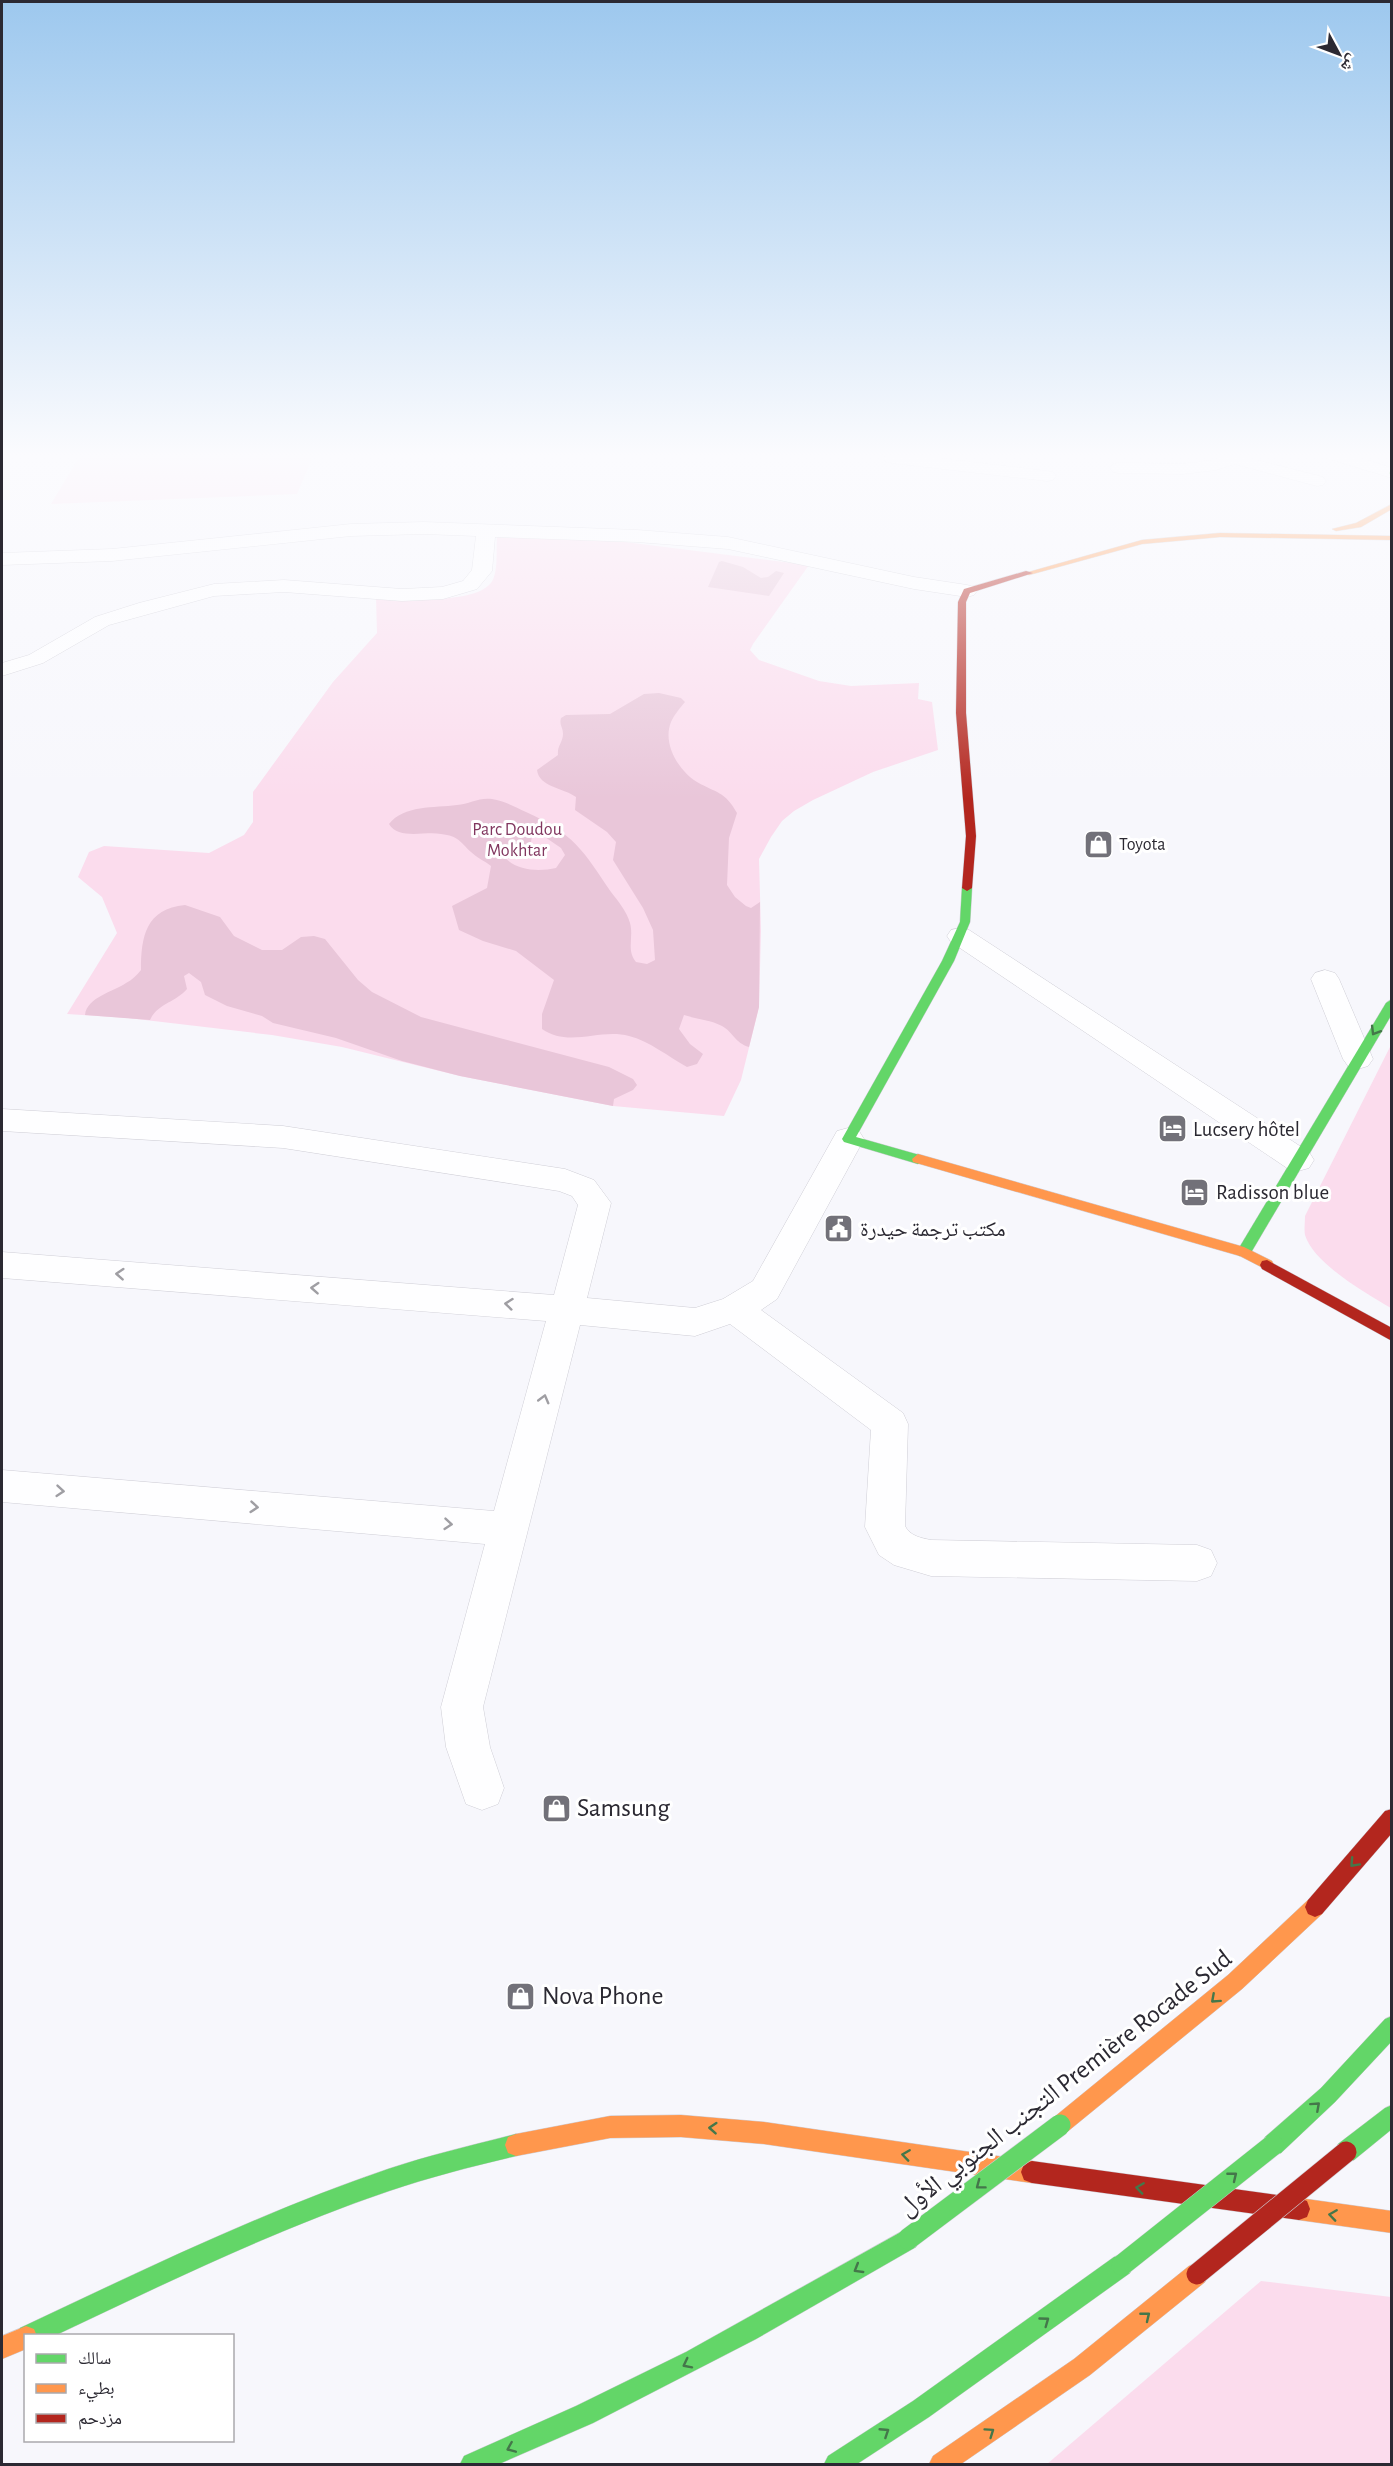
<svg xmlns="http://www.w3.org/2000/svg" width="1393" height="2466" viewBox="0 0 1393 2466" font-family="'Alegreya Sans','Noto Naskh Arabic',sans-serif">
	<rect width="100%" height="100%" fill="#f7f7fc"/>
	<g fill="#fbdced">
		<polygon points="81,454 314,454 297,494 51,504"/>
		<path d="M497,536L625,542L809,565L753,644L750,650L759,660L819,681L851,686L919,683L918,699L932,702L938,750L873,772L813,800L794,811L782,821L771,837L759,859L761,931L759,1007L741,1080L724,1116L613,1106L460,1076L342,1047L272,1035L128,1018L67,1014L117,933L102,897L78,877L89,852L104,846L209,853L244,835L253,822V792L333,682L377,633L376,597C400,598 485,607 494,577C498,565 496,549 497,536Z"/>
		<path d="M1391,1045V1308C1367,1294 1314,1264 1305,1235C1304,1230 1305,1222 1305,1216Z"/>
		<polygon points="1261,2281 1391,2297 1391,2464 1047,2464"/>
	</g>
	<g fill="#e9c6d9" fill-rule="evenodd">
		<polygon points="722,561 743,567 761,578 768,577 776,571 784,573 769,596 708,587 719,562"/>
		<path d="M659,693L681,698L685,702C680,708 674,715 671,722C662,744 679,771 697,782C716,793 725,791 737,813L729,838L727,885L735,897L746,906L751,908L760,902L759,1007L749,1047C735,1043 733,1032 722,1026C711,1020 696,1019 684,1015L679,1029L690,1044L703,1054L697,1064L687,1067C669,1057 649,1041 629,1036C600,1028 569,1048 542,1029V1014L554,980L516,951L483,941L459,930L452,906L487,888L491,866C485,861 477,858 471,852C460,842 459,836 441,834C425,831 398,840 389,824C404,805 434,808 457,805C469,804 480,797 492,799C505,801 515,807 526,812C574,834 583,850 611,892C618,901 627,912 630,923C634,937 626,950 636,962L647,964L655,960L653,930L643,908L613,860L616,842L607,832L575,810L576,797C564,788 539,787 537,770L558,755C557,746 563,742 563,734C563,727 559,725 561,718L566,715L610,714L644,694ZM542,835L561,848L565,855L556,868C538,872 514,871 502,854C511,845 522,850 532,855L536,853L531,842L532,836Z"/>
		<path d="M185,905L220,917L234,936L262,950H282L301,937L314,936L325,939L358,980L372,992L421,1017L609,1067L633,1079L637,1085L633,1090L614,1099L613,1106L460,1076L402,1061L336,1038L273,1023L262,1016L227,1006L205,995L201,982L189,973L184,976L187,989C176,1002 157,1004 150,1020L85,1015C87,997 113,992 126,983C132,980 137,975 141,970C141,936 146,909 185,905Z"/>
	</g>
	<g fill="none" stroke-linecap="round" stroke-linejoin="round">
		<defs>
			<g id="street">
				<polygon points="886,454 903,454 1047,471 1053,472 1056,476 1053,480 1047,481 892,463 886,462 884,458"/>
				<polygon points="1230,454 1251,454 1249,458 1323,477 1326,481 1323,485 1317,486 1235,464 1216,470 1183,474 1119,473 1113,472 1110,468 1113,464 1119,463 1183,464 1214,460"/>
				<polygon points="1324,454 1348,454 1392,468 1392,478 1326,458"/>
				<polygon points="424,522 637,530 728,537 914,577 967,585 974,587 977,591 974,595 967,597 914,589 728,549 637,542 495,537 492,571 477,589 443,599 402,601 284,592 214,596 109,625 43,663 2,676 2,663 29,655 95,617 139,603 214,584 284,580 402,589 442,587 463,581 472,570 476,536 424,534 351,536 112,561 2,565 2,553 112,549 351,524"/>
				<polygon points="960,928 969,930 1309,1152 1314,1160 1309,1168 1298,1171 1287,1168 951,942 947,936 951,930"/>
				<polygon points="1325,970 1335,973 1339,979 1373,1059 1368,1066 1358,1069 1348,1066 1343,1059 1311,979 1315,973"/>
				<path d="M2,1109L283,1126L565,1169L594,1180L611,1203L587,1298L695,1308L723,1299L753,1281L837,1131L848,1128L859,1131L864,1139L777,1299L761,1310L903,1413L908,1424L905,1526C910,1536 921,1538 931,1540L1197,1545L1211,1550L1217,1563L1211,1576L1197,1581L931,1576L894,1565L879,1555L865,1527L871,1430L730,1324L695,1336L580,1325L483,1707L490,1747L504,1788L498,1804L482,1810L466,1804L446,1747L441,1707L485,1544L2,1502V1470L494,1511L546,1321L2,1278V1252L554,1295L578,1205L572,1196L559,1191L283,1148L2,1131Z"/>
			</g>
			<g id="fast">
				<polygon points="1392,471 1392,475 1389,474 1389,472"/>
				<polygon points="967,885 972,888 970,922 954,961 856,1137 923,1156 924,1159 918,1164 844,1142 842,1139 942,961 960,922 962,888"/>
				<polygon points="1392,999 1392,1014 1249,1256 1239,1256 1237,1252 1239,1248 1386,1003"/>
				<polygon points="1392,2016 1392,2041 1335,2102 1281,2153 1273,2156 1265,2153 1262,2145 1265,2137 1321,2088 1385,2019"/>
				<polygon points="1392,2105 1392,2129 1354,2160 1346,2163 1338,2160 1335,2152 1338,2144 1385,2108"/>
				<path d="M516,2134L524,2137L527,2145L524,2153L516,2156C473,2166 430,2177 389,2191C274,2230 164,2284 54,2336H26V2346L20,2344L17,2336L20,2328C141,2271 262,2212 388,2169C430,2155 473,2145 516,2134Z"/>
				<polygon points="908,2228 916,2231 919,2239 916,2247 756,2339 593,2423 499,2464 460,2464 464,2456 576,2406 686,2352"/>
				<polygon points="1122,2254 1130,2257 1133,2265 1130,2273 929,2417 857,2464 824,2464 828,2456 913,2401 1114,2257"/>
			</g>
			<g id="slow">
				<polygon points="1392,504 1392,509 1361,527 1336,531 1332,529 1356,523"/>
				<polygon points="1220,533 1392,536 1392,540 1220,537 1142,544 1029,575 1025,573 1142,540"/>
				<polygon points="918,1154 1244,1247 1272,1261 1274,1265 1272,1269 1267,1270 1240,1256 913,1162 912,1159"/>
				<polygon points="1315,1897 1322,1900 1325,1907 1322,1914 1242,1989 1067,2132 1060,2136 1053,2132 1049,2125 1053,2118 1228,1975 1308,1900"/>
				<polygon points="681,2115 764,2122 1032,2161 1040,2164 1043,2172 1040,2180 1032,2183 764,2144 681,2137 610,2138 516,2156 508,2153 505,2145 508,2137 516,2134 610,2116"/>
				<polygon points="1299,2198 1392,2211 1392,2233 1299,2220 1291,2217 1288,2209 1291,2201"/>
				<polygon points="1197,2263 1205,2266 1208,2274 1205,2282 1090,2375 961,2464 929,2464 933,2456 1074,2359 1189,2266"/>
				<polygon points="26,2326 34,2329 37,2336 26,2336 26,2349 2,2359 2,2336"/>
			</g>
			<g id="jam">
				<polygon points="1026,571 1033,573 970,593 966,602 966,713 976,836 972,888 967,891 962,888 966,836 956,713 958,602 964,589"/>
				<polygon points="1267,1260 1392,1328 1392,1341 1262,1269 1260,1265 1262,1261"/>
				<polygon points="1392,1809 1392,1833 1322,1914 1315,1917 1308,1914 1305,1907 1308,1900 1385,1811"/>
				<polygon points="1032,2161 1299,2198 1307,2201 1310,2209 1307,2217 1299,2220 1032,2183 1024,2180 1021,2172 1024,2164"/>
			</g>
		</defs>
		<use href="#street" stroke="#cfced6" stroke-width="1"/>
		<use href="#fast" stroke="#cfced6" stroke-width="1"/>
		<use href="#slow" stroke="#cfced6" stroke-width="1"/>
		<use href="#jam" stroke="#cfced6" stroke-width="1"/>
		<use href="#street" fill="#fefeff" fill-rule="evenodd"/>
		<use href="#fast" fill="#63d668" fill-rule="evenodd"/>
		<use href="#slow" fill="#ff974d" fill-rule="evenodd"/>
		<use href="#jam" fill="#b3261e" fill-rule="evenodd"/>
		<defs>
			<g id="fast-bridge">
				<polyline points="908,2239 1060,2125"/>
				<polyline points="1122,2265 1273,2145"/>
			</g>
			<polyline id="jam-bridge" points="1197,2274 1346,2152"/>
		</defs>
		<use href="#fast-bridge" stroke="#cfced6" stroke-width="22" stroke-linecap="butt"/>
		<use href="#jam-bridge" stroke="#cfced6" stroke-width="22" stroke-linecap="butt"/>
		<use href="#fast-bridge" stroke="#63d668" stroke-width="21"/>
		<use href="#jam-bridge" stroke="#b3261e" stroke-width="21"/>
	</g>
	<defs><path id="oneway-chevron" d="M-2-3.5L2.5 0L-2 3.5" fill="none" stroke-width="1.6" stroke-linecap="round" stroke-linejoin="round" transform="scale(1.5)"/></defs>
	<g stroke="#44774a">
		<use href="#oneway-chevron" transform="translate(1375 1031) rotate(121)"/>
		<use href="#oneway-chevron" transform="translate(1354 1863) rotate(133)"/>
		<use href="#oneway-chevron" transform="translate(1215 1999) rotate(138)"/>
		<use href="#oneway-chevron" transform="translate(1316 2106) rotate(-42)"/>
		<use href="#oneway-chevron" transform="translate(713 2128) rotate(-176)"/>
		<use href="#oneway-chevron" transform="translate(906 2155) rotate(-172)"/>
		<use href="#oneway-chevron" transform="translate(1233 2176) rotate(-39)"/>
		<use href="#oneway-chevron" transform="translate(980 2185) rotate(143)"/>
		<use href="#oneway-chevron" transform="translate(1140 2188) rotate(-172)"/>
		<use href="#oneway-chevron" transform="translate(1333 2215) rotate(-172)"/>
		<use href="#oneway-chevron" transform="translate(858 2269) rotate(149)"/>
		<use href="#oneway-chevron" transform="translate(1146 2316) rotate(-39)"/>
		<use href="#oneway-chevron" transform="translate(1045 2321) rotate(-36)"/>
		<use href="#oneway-chevron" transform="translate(687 2364) rotate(153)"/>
		<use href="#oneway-chevron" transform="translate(885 2432) rotate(-33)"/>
		<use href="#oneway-chevron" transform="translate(990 2432) rotate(-35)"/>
		<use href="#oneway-chevron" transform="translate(511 2448) rotate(157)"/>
	</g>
	<g stroke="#9f9ea3">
		<use href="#oneway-chevron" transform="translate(120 1274) rotate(-176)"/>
		<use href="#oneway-chevron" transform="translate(315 1288) rotate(-176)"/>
		<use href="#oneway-chevron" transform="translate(509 1304) rotate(-174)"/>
		<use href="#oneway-chevron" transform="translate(544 1399) rotate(-75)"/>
		<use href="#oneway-chevron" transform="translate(60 1491) rotate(5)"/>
		<use href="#oneway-chevron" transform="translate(254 1507) rotate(5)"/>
		<use href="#oneway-chevron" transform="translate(448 1524) rotate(5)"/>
	</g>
	<linearGradient id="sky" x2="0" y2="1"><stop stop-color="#9dc8ee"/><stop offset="0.57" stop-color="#fbfbfe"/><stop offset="1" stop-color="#fbfbfe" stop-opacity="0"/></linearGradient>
	<rect width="1393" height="799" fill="url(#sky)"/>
	<defs>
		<symbol id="shop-square" viewBox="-11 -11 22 22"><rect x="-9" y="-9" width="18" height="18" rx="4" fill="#727179" stroke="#fff"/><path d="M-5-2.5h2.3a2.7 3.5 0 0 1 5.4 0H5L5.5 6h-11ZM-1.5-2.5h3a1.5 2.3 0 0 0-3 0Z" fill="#fff"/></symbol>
		<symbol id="hotel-square" viewBox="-11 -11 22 22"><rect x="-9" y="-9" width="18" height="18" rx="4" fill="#727179" stroke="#fff"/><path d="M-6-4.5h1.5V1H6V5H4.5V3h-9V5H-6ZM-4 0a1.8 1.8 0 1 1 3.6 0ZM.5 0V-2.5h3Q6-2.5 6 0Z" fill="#fff"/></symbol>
		<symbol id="civic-square" viewBox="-11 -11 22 22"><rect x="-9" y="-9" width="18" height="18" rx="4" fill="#727179" stroke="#fff"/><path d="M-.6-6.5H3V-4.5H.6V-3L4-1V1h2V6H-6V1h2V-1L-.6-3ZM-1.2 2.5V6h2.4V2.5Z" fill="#fff"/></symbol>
	</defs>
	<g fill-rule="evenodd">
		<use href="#shop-square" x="1082" y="828" width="33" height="33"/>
		<use href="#hotel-square" x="1156" y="1112" width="33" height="33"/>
		<use href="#hotel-square" x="1178" y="1176" width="33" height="33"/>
		<use href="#civic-square" x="822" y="1212" width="33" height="33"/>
		<use href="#shop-square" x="540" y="1792" width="33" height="33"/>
		<use href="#shop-square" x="504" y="1980" width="33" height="33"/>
	</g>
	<g text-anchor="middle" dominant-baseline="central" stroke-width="6" stroke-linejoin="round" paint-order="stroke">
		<g font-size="18" fill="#81365f" stroke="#fff">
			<text x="517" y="830">Parc Doudou<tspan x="517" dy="21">Mokhtar</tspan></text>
		</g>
		<g font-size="18" fill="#2b2932" stroke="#fff" text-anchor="start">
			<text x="1119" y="845">Toyota</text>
		</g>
		<g font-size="21" fill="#2b2932" stroke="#fff" text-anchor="start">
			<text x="1193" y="1129">Lucsery hôtel</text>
			<text x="1216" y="1192">Radisson blue</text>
			<text x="860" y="1229">مكتب ترجمة حيدرة</text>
		</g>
		<g font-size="26" fill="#2b2932" stroke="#fff" text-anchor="start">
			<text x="577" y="1808">Samsung</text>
			<text x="542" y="1996">Nova Phone</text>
		</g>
		<g font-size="26" fill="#2b2932" stroke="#fff">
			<text transform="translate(1065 2083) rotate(-38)">التجنب الجنوبي الأول Première Rocade Sud</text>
		</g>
	</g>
	<rect width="1393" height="2466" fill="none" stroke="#2b2932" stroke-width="6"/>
	<rect x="24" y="2334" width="210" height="108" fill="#ffffff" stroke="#aaa9ad" stroke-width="1.5"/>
	<rect x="36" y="2354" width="30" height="9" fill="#63d668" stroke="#aaa9ad" stroke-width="1.5"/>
	<text x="78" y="2364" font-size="18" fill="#2b2932">سالك</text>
	<rect x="36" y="2384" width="30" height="9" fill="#ff974d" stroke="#aaa9ad" stroke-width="1.5"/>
	<text x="78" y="2394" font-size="18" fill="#2b2932">بطيء</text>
	<rect x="36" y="2414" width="30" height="9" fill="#b3261e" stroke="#aaa9ad" stroke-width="1.5"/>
	<text x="78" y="2424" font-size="18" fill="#2b2932">مزدحم</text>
	<g transform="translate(1339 54) rotate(131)" stroke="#ffffff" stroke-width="4.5" paint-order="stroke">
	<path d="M0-4.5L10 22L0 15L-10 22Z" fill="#2b2932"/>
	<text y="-9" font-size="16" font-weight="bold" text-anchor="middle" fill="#2b2932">ش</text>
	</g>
</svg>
